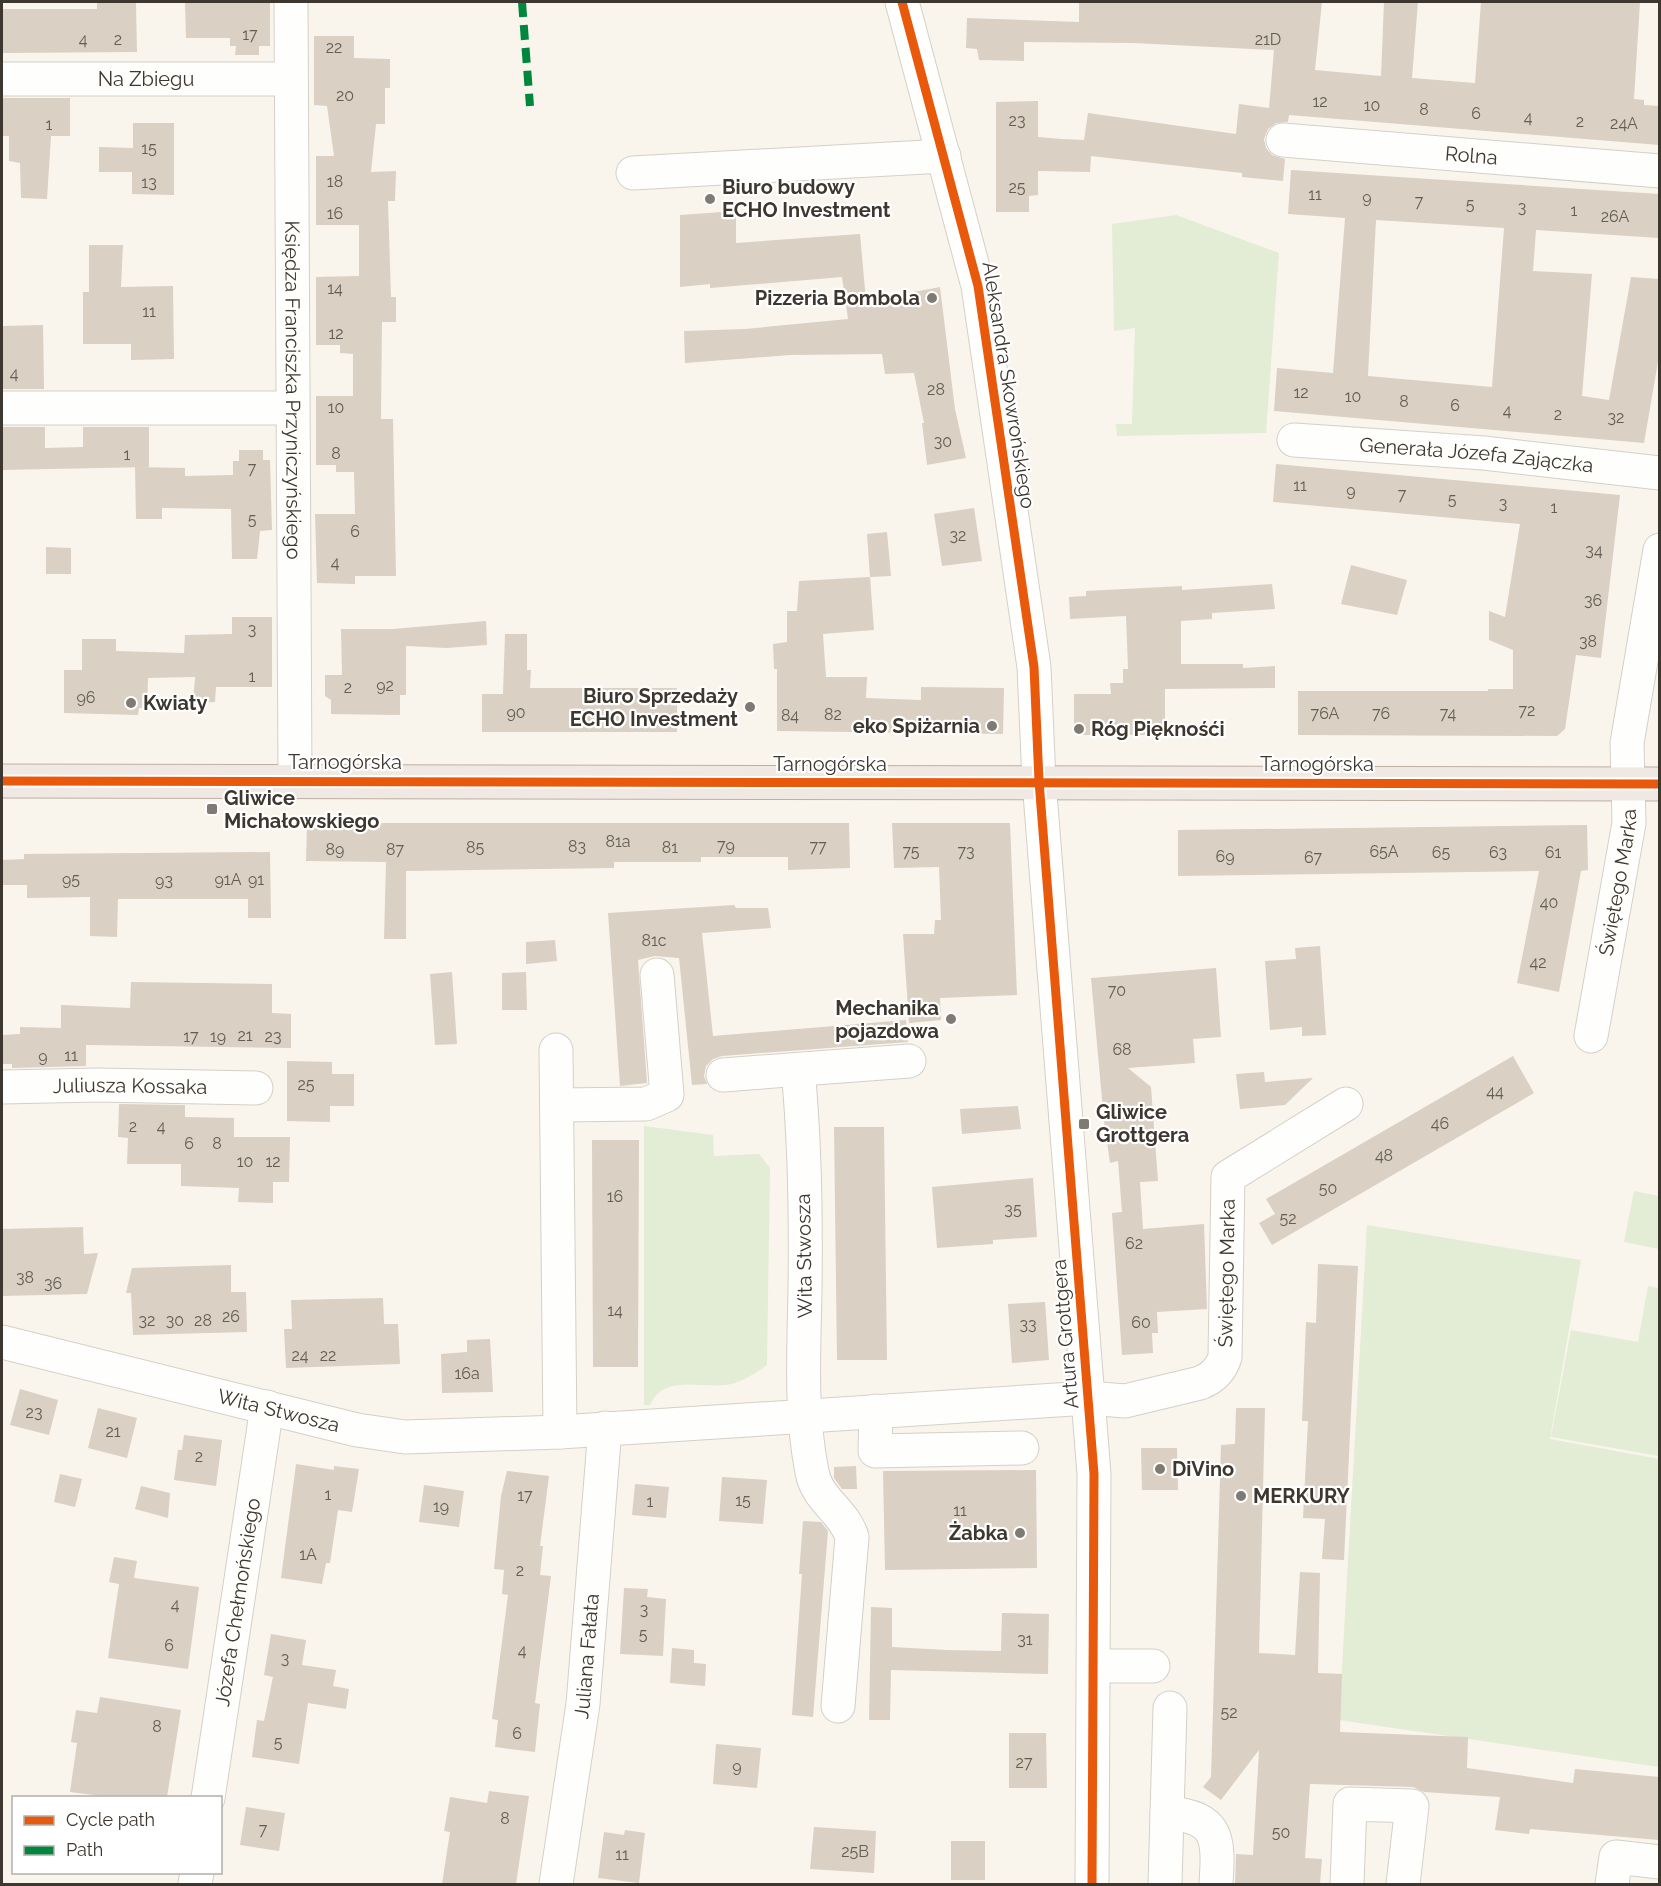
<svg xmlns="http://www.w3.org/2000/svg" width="1661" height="1886" viewBox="0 0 1661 1886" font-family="Raleway,sans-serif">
	<rect width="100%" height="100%" fill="#f9f5ed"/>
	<g fill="#e3ecd4">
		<polygon points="1176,215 1279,253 1266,433 1117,436 1116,424 1132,424 1135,328 1114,331 1112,224"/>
		<path d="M644,1126L713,1135L714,1156L759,1154L770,1168L767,1365C758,1372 746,1379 735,1383C706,1392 666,1371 650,1405H644Z"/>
		<polygon points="1634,1191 1659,1196 1659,1249 1624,1242"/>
		<polygon points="1367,1225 1581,1260 1550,1439 1659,1459 1659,1767 1339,1720"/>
		<polygon points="1648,1286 1659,1288 1659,1456 1551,1437 1571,1330 1638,1342"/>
	</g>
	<g fill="#dad0c4" fill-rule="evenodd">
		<polygon points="97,2 136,2 137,52 2,53 2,9 97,9"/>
		<polygon points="185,2 270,2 270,46 259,46 259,55 235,55 236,46 230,46 230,38 186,38"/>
		<polygon points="1079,2 1322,2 1315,70 1381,76 1384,2 1418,2 1412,78 1475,83 1481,2 1640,2 1634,99 1644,100 1644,105 1659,106 1659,145 1289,115 1288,122 1276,123 1268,129 1264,139 1266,148 1272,155 1285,159 1283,181 1242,177 1242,173 1091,156 1090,172 1038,171 1038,195 1029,196 1029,212 996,212 996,102 1038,101 1038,137 1062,139 1084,140 1088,113 1236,134 1239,104 1269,108 1274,50 1133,43 1024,42 1024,61 979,60 977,49 966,48 967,18 1079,22"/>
		<polygon points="314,36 354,36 354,58 390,59 390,88 385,88 385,124 376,124 371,172 396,171 395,201 388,201 391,297 396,297 396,322 382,322 381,419 393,419 396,576 355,576 355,584 317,583 315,514 355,514 354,472 336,472 336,465 316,465 316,396 353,396 353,354 340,353 340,345 316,345 316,277 359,276 359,225 316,225 316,156 334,156 327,106 314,105"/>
		<polygon points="2,98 70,98 70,136 51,136 47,199 21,198 20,163 9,161 9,136 2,136"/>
		<polygon points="133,123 174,123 174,195 132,194 132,172 99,172 99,147 133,148"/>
		<path d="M1291,170L1659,194V238L1536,230L1533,271L1592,274L1582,396L1609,400L1631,277L1659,279V356L1644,443L1274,411L1277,368L1333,373L1345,218L1288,214ZM1376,220L1504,228L1492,387L1368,376Z"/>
		<polygon points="736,211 736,243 860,234 866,301 940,287 955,409 966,458 927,465 922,423 924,423 914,373 885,374 882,354 790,355 685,363 684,331 745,329 848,319 842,277 710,288 710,284 680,287 680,215"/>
		<polygon points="89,245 123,245 121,287 173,286 174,359 131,360 131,344 83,344 83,292 89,292"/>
		<polygon points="43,325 44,389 2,389 2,326"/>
		<polygon points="2,427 45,427 45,448 83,447 83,427 149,427 149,467 2,470"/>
		<polygon points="239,450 263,450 263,460 270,460 272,530 260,531 257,559 232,559 231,509 162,508 162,519 136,519 135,467 185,468 185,476 233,475 233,461 239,461"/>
		<polygon points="1276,464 1620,495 1601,658 1576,655 1565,729 1557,736 1298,735 1298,691 1488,691 1488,689 1513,689 1513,650 1489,640 1489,611 1505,617 1520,524 1273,502"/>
		<polygon points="974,508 982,561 942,566 934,514"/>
		<polygon points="887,532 891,576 870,577 867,534"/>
		<polygon points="46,547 71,548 71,574 46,574"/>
		<polygon points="1351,565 1407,580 1397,615 1341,604"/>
		<polygon points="870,577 874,630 823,634 826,677 867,677 866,698 921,700 921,687 1004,688 1003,734 777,731 777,669 774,669 773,644 787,642 787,611 797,611 799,581"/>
		<polygon points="1272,584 1275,609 1212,613 1212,619 1181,621 1181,664 1243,664 1243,668 1275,666 1275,688 1165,689 1165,735 1081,735 1074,727 1074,694 1111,694 1110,683 1123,683 1123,669 1128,669 1126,616 1070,619 1069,597 1086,596 1086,591 1182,586 1182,590"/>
		<polygon points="232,617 272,617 272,687 216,687 215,702 193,703 195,677 148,678 147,708 139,708 138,715 64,713 64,670 82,670 82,639 116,639 116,651 184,653 185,635 232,634"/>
		<polygon points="486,621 487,645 446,648 406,646 406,695 400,695 400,715 331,714 331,700 325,696 325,675 342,675 341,629 393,629"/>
		<polygon points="505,634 527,634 527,670 531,670 530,688 677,688 677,732 482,732 482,694 503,694"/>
		<polygon points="387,823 849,823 850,868 788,870 788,857 701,857 701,862 614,862 614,868 406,871 406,939 384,939 386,862 306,861 307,825"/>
		<polygon points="892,823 1010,823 1017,995 940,998 941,1020 909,1023 903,934 934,934 935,920 941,920 939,867 894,868"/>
		<polygon points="1587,825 1588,870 1581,871 1559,992 1517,983 1539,871 1178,876 1178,830"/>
		<polygon points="270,852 271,918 248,918 248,899 118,899 117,937 90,936 90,897 27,898 27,885 2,885 2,860 24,859 24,854"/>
		<polygon points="734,905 736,908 768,908 771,928 702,933 713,1036 906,1020 908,1042 722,1056 713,1059 706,1066 704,1076 707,1084 692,1085 679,958 655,956 638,960 647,1083 620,1086 608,913"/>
		<polygon points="555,940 557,961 526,964 526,942"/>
		<polygon points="1320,946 1326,1035 1302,1036 1302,1027 1270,1030 1265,961 1296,959 1295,948"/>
		<polygon points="1216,968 1221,1037 1193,1039 1195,1063 1128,1068 1151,1087 1158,1181 1140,1182 1143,1229 1204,1224 1207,1309 1157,1312 1158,1333 1152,1333 1153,1353 1122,1355 1112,1213 1122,1212 1118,1161 1110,1163 1104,1121 1091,978"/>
		<polygon points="452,972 457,1044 435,1045 430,974"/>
		<polygon points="526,972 527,1010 502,1010 502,973"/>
		<polygon points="131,982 272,984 272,1013 291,1014 291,1048 86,1045 86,1066 12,1068 12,1064 2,1064 2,1035 20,1034 20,1027 61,1028 61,1005 130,1008"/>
		<polygon points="1513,1056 1534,1093 1272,1245 1259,1223 1275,1214 1266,1199"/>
		<polygon points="287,1061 332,1062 332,1074 354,1074 354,1106 330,1106 330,1122 287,1121"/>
		<polygon points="1264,1072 1265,1082 1313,1078 1285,1105 1240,1109 1236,1074"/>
		<polygon points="119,1104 185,1105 185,1117 234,1118 234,1137 290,1137 289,1182 273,1182 273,1203 238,1202 239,1188 181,1186 181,1164 127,1164 128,1138 118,1137"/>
		<polygon points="1018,1106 1021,1129 962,1134 960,1109"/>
		<polygon points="834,1127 884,1127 887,1360 837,1360"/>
		<polygon points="592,1140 639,1140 638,1367 593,1367"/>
		<polygon points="1033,1178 1037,1237 993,1240 993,1244 937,1248 932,1187"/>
		<polygon points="83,1227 84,1254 98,1253 87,1294 2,1296 2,1229"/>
		<polygon points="1318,1264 1358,1266 1344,1560 1322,1559 1325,1519 1303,1518 1308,1421 1302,1421 1306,1322 1316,1323"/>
		<polygon points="231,1265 231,1292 246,1292 247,1332 133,1335 131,1293 126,1293 132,1268"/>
		<polygon points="383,1298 384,1324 398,1324 400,1364 286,1368 284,1329 292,1329 291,1300"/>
		<polygon points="1045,1302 1049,1360 1012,1363 1008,1304"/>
		<polygon points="490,1339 493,1392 442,1393 441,1354 467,1352 467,1340"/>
		<polygon points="20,1389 58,1400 49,1435 10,1425"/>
		<polygon points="98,1408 137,1418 127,1458 88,1448"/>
		<polygon points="1236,1408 1265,1408 1259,1653 1295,1655 1300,1572 1320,1573 1318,1673 1342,1674 1340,1732 1468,1737 1467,1768 1573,1783 1575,1769 1659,1777 1659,1840 1530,1829 1529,1834 1495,1830 1500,1797 1424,1792 1413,1787 1310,1784 1305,1858 1322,1859 1320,1884 1235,1884 1236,1854 1253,1855 1259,1750 1221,1800 1203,1787 1211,1777 1221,1445 1235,1444"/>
		<polygon points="184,1435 222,1440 216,1486 174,1480 178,1450 182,1450"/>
		<polygon points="1141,1448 1177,1448 1178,1490 1142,1490"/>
		<polygon points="296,1464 334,1470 334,1466 359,1469 352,1512 338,1510 330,1563 326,1563 322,1584 281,1578"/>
		<polygon points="856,1466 857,1489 842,1489 834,1478 834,1467"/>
		<polygon points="1036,1470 1037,1568 885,1570 883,1471"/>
		<polygon points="507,1471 549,1476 540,1546 543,1546 540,1575 551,1576 535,1703 540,1704 535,1752 495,1747 498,1720 492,1719 508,1595 502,1594 504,1570 494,1569 501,1496"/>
		<polygon points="60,1474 82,1479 75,1507 54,1502"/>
		<polygon points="722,1477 767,1480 763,1524 719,1521"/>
		<polygon points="635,1484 669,1487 666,1518 632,1515"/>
		<polygon points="424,1485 464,1491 459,1527 419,1522"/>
		<polygon points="141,1486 170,1493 168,1518 135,1509"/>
		<polygon points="803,1521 821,1522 828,1531 813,1717 792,1715 802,1574 799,1574"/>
		<polygon points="114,1557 137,1561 134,1578 199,1587 188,1669 108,1658 119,1584 109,1582"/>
		<polygon points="624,1588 648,1589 647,1597 666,1599 663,1656 620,1654"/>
		<polygon points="871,1607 892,1608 892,1647 947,1650 1001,1651 1002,1613 1049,1614 1048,1674 891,1670 890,1720 869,1720"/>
		<polygon points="271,1634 306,1640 302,1665 336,1670 333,1686 349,1689 346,1709 308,1703 299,1764 252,1757 257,1720 264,1721 273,1677 264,1675"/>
		<polygon points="672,1648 694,1650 694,1663 706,1664 705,1686 670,1683"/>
		<polygon points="100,1697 181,1710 167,1797 109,1797 70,1792 77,1743 71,1742 76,1710 97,1713"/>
		<polygon points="1009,1733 1046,1733 1047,1788 1009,1788"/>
		<polygon points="716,1744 761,1748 757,1788 713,1784"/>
		<polygon points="489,1791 529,1796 516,1884 442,1884 450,1832 444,1831 450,1797 487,1803"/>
		<polygon points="246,1807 285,1813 279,1851 240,1845"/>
		<polygon points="814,1827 876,1831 874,1873 810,1869"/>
		<polygon points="625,1830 645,1833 639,1883 598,1878 604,1832 624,1835"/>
		<rect x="951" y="1841" width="34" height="39"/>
	</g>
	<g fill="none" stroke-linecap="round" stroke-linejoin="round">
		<defs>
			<g id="minor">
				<path id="s1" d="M291,2L295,779"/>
				<polyline points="902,2 978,286 1034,667 1039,781 1094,1474 1092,1884"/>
				<path id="s2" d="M2,79H290"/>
				<path id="s3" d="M1283,140L1660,171"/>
				<polyline points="633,173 944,156"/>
				<polyline points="2,408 292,408"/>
				<path id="s4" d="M1294,440L1484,453L1660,473"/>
				<path id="s5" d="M1591,1036L1629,823L1627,743L1660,550"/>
				<polyline points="556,1050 560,1432"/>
				<path d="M798,1070C805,1142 806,1217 805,1289C804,1350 800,1412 812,1472C817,1500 844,1511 852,1537L838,1706"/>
				<polyline points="723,1075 909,1061"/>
				<path id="s6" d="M2,1087L98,1085L256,1088"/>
				<polyline points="557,1105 646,1104 667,1095 657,975"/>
				<path id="s7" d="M2,1342L357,1430L405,1437L560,1432L1088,1398L1125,1401L1200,1383C1213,1378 1221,1370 1225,1357L1228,1177L1346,1104"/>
				<polyline points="876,1411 875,1451 1022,1448"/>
				<polyline points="1095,1666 1153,1666"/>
				<path id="s8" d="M208,1798L267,1407"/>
				<path d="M1167,1813C1219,1817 1219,1838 1216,1884"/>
				<polyline points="195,1884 197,1872"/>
				<path id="s9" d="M556,1884L583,1704L605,1428"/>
				<polyline points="1165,1884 1170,1708"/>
				<polyline points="1347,1884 1350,1804 1412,1806 1403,1884"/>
				<polyline points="1612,1884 1616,1857 1660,1862"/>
			</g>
			<polyline id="major" points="2,781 1660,784"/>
		</defs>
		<use href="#minor" stroke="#d4d0c8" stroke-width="35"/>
		<use href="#major" stroke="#beafa3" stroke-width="35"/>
		<use href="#minor" stroke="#fefefc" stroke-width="33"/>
		<use href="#major" stroke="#f0e8e3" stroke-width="33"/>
		<polyline stroke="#00873e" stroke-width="8" stroke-dasharray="15 8" stroke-linecap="butt" points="522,2 530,106"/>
		<defs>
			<g id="cycleway">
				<polyline points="902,2 978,286 1034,667 1039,781 1094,1474 1092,1884"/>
				<polyline points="2,781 1660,784"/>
			</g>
		</defs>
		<use href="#cycleway" stroke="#fff" stroke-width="13"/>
		<use href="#cycleway" stroke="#e8590c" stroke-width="9"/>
	</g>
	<g fill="#7f7a72" stroke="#fff" stroke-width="2">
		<circle cx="710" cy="199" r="6"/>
		<circle cx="932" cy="298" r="6"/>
		<circle cx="131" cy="703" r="6"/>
		<circle cx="750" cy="707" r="6"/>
		<circle cx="992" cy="726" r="6"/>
		<circle cx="1079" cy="729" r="6"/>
		<rect x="206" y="803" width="12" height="12" rx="3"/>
		<circle cx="951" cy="1019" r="6"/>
		<rect x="1078" y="1118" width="12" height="12" rx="3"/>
		<circle cx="1160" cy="1469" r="6"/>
		<circle cx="1241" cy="1496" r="6"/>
		<circle cx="1020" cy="1533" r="6"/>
	</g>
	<g text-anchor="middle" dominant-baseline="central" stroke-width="4.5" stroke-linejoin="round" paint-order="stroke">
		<g font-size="16" fill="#645d54">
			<text x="250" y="34">17</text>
			<text x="83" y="39">4</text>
			<text x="118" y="39">2</text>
			<text x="1268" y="39">21D</text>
			<text x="334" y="47">22</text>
			<text x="345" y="95">20</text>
			<text x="1320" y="101">12</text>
			<text x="1372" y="105">10</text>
			<text x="1424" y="109">8</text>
			<text x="1476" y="113">6</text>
			<text x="1528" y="117">4</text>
			<text x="1017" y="120">23</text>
			<text x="1580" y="121">2</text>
			<text x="1624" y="123">24A</text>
			<text x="49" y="124">1</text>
			<text x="149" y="148">15</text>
			<text x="335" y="181">18</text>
			<text x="149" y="182">13</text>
			<text x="1017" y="187">25</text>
			<text x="1315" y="194">11</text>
			<text x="1367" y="197">9</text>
			<text x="1419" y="201">7</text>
			<text x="1470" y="204">5</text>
			<text x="1522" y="207">3</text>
			<text x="1574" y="210">1</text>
			<text x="335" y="213">16</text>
			<text x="1615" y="216">26A</text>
			<text x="335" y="288">14</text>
			<text x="149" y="311">11</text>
			<text x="336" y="333">12</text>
			<text x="14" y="373">4</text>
			<text x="936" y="389">28</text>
			<text x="1301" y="392">12</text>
			<text x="1353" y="396">10</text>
			<text x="1404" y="401">8</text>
			<text x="1455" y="405">6</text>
			<text x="336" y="407">10</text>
			<text x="1507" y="410">4</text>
			<text x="1558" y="414">2</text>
			<text x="1616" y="417">32</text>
			<text x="943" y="441">30</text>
			<text x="336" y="453">8</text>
			<text x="127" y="454">1</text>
			<text x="252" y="468">7</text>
			<text x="1300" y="485">11</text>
			<text x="1351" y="490">9</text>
			<text x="1402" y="494">7</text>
			<text x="1452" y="499">5</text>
			<text x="1503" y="503">3</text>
			<text x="1554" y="507">1</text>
			<text x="252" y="519">5</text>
			<text x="355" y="531">6</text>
			<text x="958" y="535">32</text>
			<text x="1594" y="550">34</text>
			<text x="335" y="562">4</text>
			<text x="1593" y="600">36</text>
			<text x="252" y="629">3</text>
			<text x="1588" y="641">38</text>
			<text x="252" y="676">1</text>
			<text x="385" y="685">92</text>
			<text x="348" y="687">2</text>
			<text x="86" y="697">96</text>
			<text x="1527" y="710">72</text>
			<text x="516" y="712">90</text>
			<text x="1325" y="713">76A</text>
			<text x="1381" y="713">76</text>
			<text x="1448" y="713">74</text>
			<text x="833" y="714">82</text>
			<text x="790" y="715">84</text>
			<text x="618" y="841">81a</text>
			<text x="726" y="845">79</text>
			<text x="577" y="846">83</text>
			<text x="818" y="846">77</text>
			<text x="475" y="847">85</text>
			<text x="670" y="847">81</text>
			<text x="335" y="849">89</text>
			<text x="395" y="849">87</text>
			<text x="911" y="851">75</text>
			<text x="966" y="851">73</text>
			<text x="1384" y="851">65A</text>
			<text x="1441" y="852">65</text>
			<text x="1498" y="852">63</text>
			<text x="1553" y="852">61</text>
			<text x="1225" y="856">69</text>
			<text x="1313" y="857">67</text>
			<text x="71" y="879">95</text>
			<text x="228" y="879">91A</text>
			<text x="256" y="879">91</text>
			<text x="164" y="880">93</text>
			<text x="1549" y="902">40</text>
			<text x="654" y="940">81c</text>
			<text x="1538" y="962">42</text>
			<text x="1117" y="990">70</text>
			<text x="245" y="1035">21</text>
			<text x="191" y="1036">17</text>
			<text x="218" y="1036">19</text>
			<text x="273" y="1036">23</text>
			<text x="1122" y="1049">68</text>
			<text x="71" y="1055">11</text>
			<text x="43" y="1056">9</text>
			<text x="306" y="1084">25</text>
			<text x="1495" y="1091">44</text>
			<text x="1440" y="1123">46</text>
			<text x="133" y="1126">2</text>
			<text x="161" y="1126">4</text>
			<text x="189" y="1143">6</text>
			<text x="217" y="1143">8</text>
			<text x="1384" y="1155">48</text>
			<text x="245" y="1161">10</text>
			<text x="273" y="1161">12</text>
			<text x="1328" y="1188">50</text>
			<text x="615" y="1196">16</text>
			<text x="1013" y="1209">35</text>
			<text x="1288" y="1218">52</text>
			<text x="1134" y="1243">62</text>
			<text x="25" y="1277">38</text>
			<text x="53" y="1283">36</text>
			<text x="615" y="1310">14</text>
			<text x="231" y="1316">26</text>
			<text x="147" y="1320">32</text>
			<text x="175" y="1320">30</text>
			<text x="203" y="1320">28</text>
			<text x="1141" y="1322">60</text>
			<text x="1028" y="1324">33</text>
			<text x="300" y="1355">24</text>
			<text x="328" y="1355">22</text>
			<text x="467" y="1373">16a</text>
			<text x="34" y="1412">23</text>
			<text x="113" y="1431">21</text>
			<text x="199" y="1456">2</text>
			<text x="328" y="1494">1</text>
			<text x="525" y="1495">17</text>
			<text x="743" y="1500">15</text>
			<text x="650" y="1501">1</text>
			<text x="441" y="1506">19</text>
			<text x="960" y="1510">11</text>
			<text x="308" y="1554">1A</text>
			<text x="520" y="1570">2</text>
			<text x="175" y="1604">4</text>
			<text x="644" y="1609">3</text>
			<text x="643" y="1634">5</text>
			<text x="1025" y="1639">31</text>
			<text x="169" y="1645">6</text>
			<text x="522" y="1650">4</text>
			<text x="285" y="1658">3</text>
			<text x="1229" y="1712">52</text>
			<text x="157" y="1726">8</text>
			<text x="517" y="1733">6</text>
			<text x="278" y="1742">5</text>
			<text x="1024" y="1762">27</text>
			<text x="737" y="1766">9</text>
			<text x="505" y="1818">8</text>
			<text x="263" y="1829">7</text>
			<text x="1281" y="1832">50</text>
			<text x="855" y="1851">25B</text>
			<text x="622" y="1854">11</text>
		</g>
		<g font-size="20" fill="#3d372f" stroke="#fff">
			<text stroke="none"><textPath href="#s2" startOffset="144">Na Zbiegu</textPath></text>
			<text stroke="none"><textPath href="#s3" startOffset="189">Rolna</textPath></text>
			<text transform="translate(1009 385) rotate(81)">Aleksandra Skowrońskiego</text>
			<text stroke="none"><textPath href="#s1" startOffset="388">Księdza Franciszka Przyniczyńskiego</textPath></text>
			<text stroke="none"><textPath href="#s4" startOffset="183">Generała Józefa Zajączka</textPath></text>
			<text x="345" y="762">Tarnogórska</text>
			<text x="830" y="764">Tarnogórska</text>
			<text x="1317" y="764">Tarnogórska</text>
			<text stroke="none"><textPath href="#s5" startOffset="156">Świętego Marka</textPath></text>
			<text stroke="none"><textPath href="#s6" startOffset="128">Juliusza Kossaka</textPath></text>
			<text transform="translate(804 1256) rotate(-91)">Wita Stwosza</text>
			<text stroke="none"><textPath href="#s7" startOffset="1334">Świętego Marka</textPath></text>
			<text transform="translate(1065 1334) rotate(-95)">Artura Grottgera</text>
			<text stroke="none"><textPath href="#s7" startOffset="285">Wita Stwosza</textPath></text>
			<text stroke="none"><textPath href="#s8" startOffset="198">Józefa Chełmońskiego</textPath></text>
			<text stroke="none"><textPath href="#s9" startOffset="230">Juliana Fałata</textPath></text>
		</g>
		<g font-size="20" font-weight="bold" fill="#3d372f" stroke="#fff" text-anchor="start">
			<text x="722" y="187">Biuro budowy<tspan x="722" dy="23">ECHO Investment</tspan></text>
			<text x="920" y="298" text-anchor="end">Pizzeria Bombola</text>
			<text x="738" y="696" text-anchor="end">Biuro Sprzedaży<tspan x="738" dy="23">ECHO Investment</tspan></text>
			<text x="143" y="703">Kwiaty</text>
			<text x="980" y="726" text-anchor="end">eko Spiżarnia</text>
			<text x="1091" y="729">Róg Pięknośći</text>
			<text x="224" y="798">Gliwice<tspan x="224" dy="23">Michałowskiego</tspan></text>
			<text x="939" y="1008" text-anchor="end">Mechanika<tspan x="939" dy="23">pojazdowa</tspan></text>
			<text x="1096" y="1112">Gliwice<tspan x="1096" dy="23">Grottgera</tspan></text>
			<text x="1172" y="1469">DiVino</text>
			<text x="1253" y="1496">MERKURY</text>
			<text x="1008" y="1533" text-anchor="end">Żabka</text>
		</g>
	</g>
	<rect width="1661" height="1886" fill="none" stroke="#3d372f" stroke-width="6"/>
	<rect x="12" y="1796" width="210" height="78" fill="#ffffff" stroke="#b1afac" stroke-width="1.5"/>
	<rect x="24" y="1816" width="30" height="9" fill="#e8590c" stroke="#b1afac" stroke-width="1.5"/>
	<text x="66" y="1826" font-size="18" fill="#3d372f">Cycle path</text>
	<rect x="24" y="1846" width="30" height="9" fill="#00873e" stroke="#b1afac" stroke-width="1.5"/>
	<text x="66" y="1856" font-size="18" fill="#3d372f">Path</text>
</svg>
